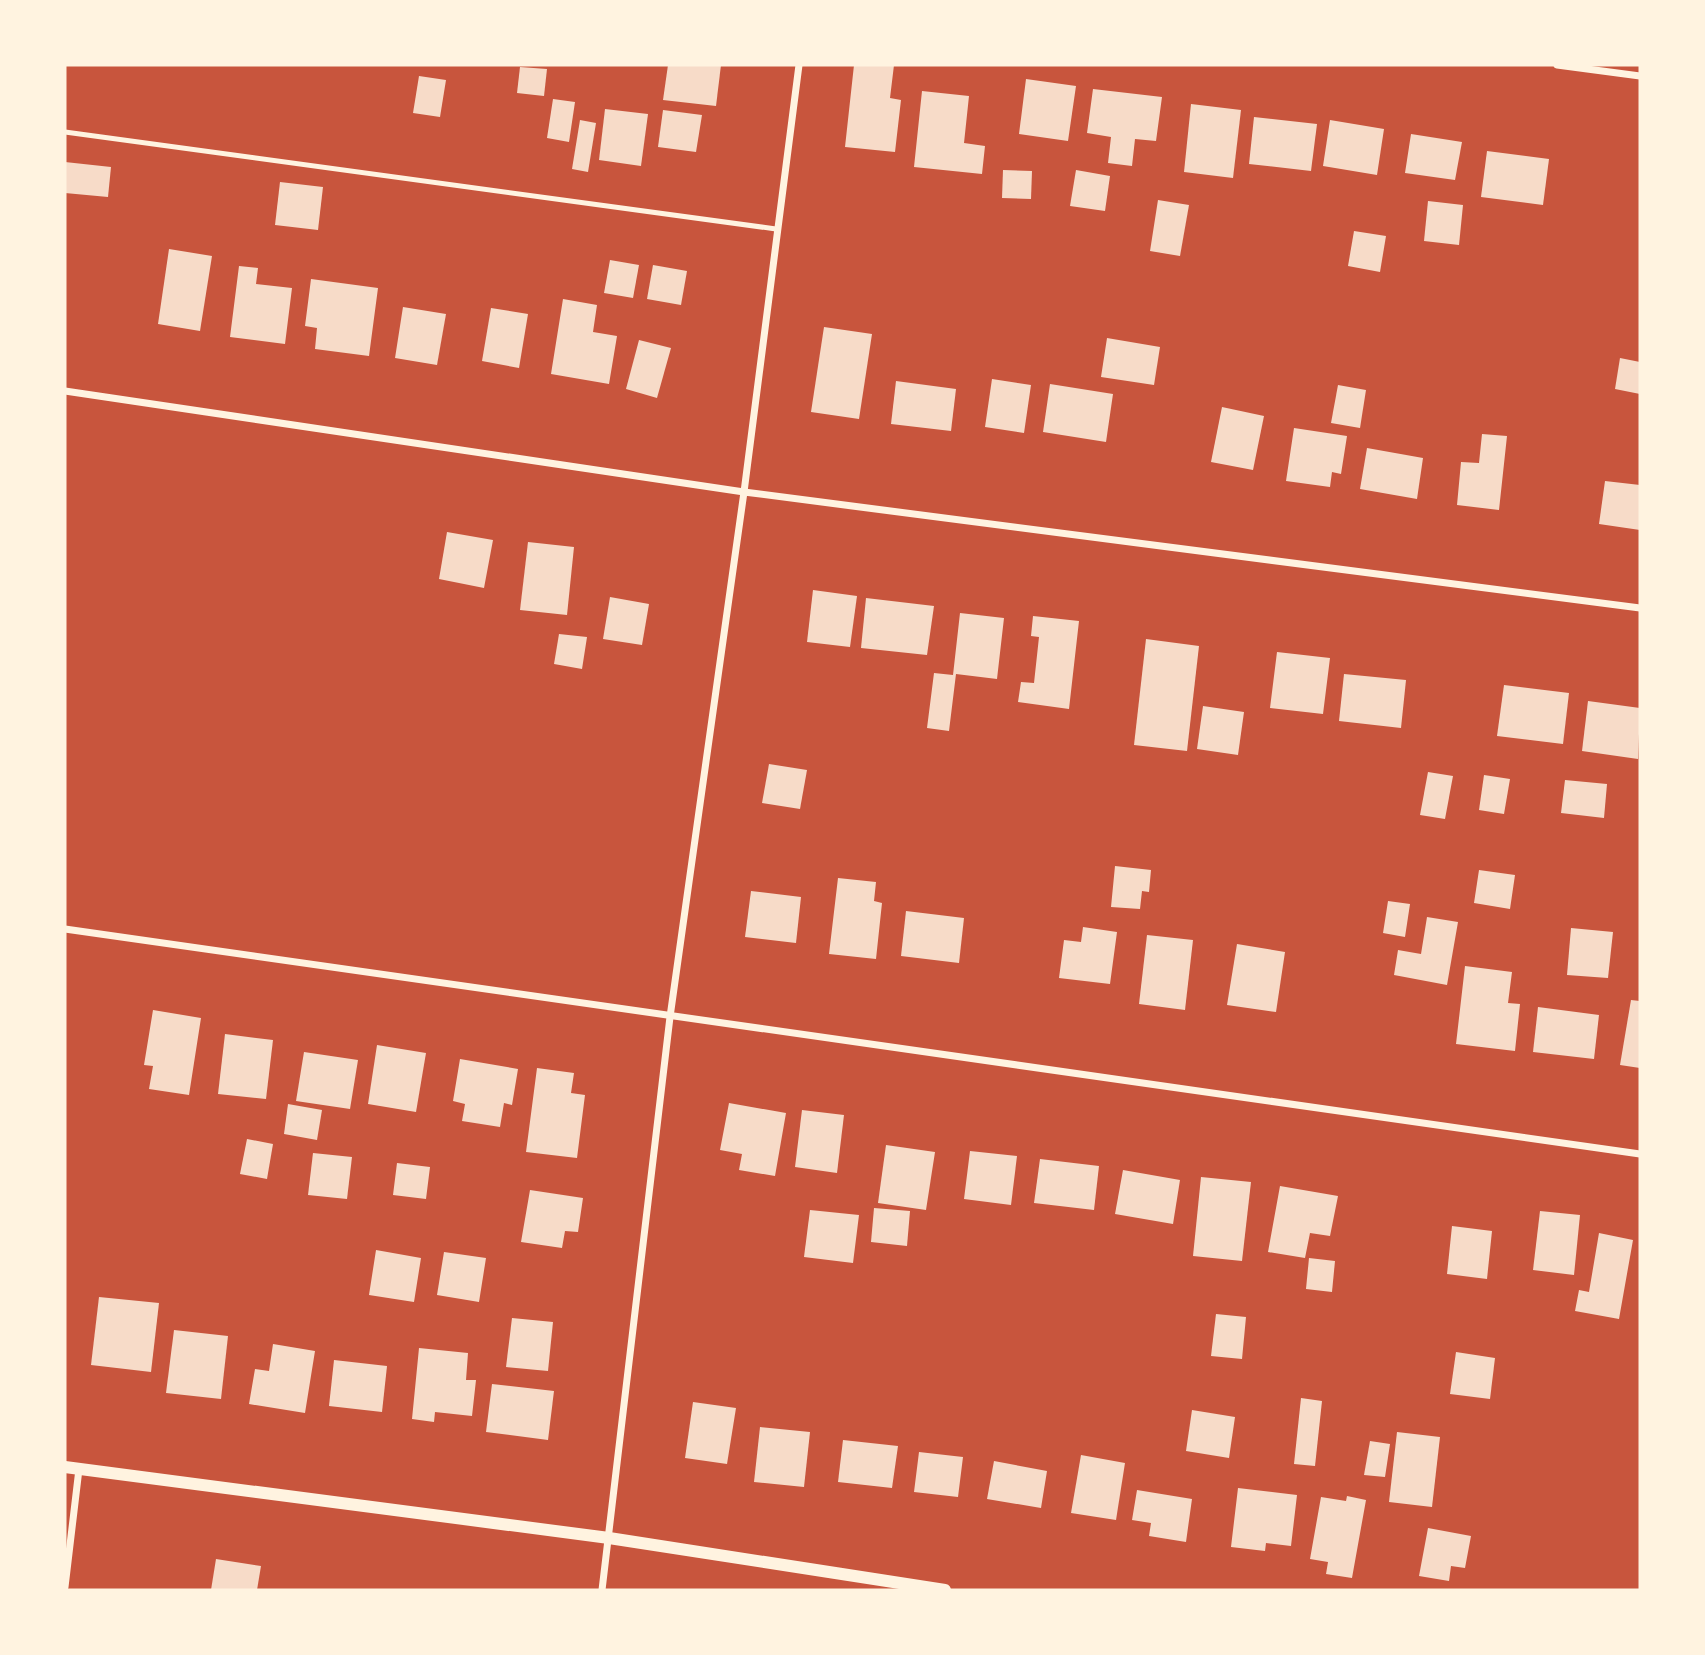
<svg xmlns="http://www.w3.org/2000/svg" width="1705" height="1655" viewBox="0 0 1705 1655" font-family="'Titillium Web',sans-serif">
	<rect width="100%" height="100%" fill="#c8553d"/>
	<g fill="#f7dbc8">
		<polygon points="668,65 721,65 716,106 663,100"/>
		<polygon points="854,65 894,65 890,98 901,100 895,152 845,147"/>
		<polygon points="520,67 547,69 544,96 517,93"/>
		<polygon points="419,76 446,80 440,117 413,113"/>
		<polygon points="1026,79 1076,86 1068,141 1019,134"/>
		<polygon points="1093,89 1162,97 1156,141 1135,139 1132,166 1108,163 1111,137 1087,133"/>
		<polygon points="922,91 969,96 964,143 985,146 982,174 914,167"/>
		<polygon points="553,99 575,102 569,142 547,138"/>
		<polygon points="1191,104 1241,110 1233,178 1184,172"/>
		<polygon points="605,109 648,114 641,166 599,160"/>
		<polygon points="663,110 702,115 696,152 658,147"/>
		<polygon points="1254,117 1317,124 1311,171 1249,164"/>
		<polygon points="580,120 596,123 588,172 572,169"/>
		<polygon points="1330,120 1384,129 1377,175 1323,166"/>
		<polygon points="1411,134 1462,142 1455,180 1405,173"/>
		<polygon points="1487,151 1549,159 1543,205 1481,197"/>
		<polygon points="65,162 111,167 108,197 65,193"/>
		<polygon points="1003,170 1032,171 1031,199 1002,198"/>
		<polygon points="1076,170 1110,176 1105,211 1070,206"/>
		<polygon points="280,182 323,187 318,230 275,225"/>
		<polygon points="1158,200 1189,205 1180,256 1150,251"/>
		<polygon points="1428,201 1463,205 1459,245 1424,241"/>
		<polygon points="1354,231 1386,236 1380,272 1348,266"/>
		<polygon points="169,249 212,256 200,331 158,324"/>
		<polygon points="610,260 639,265 633,298 604,293"/>
		<polygon points="653,265 687,271 681,305 647,299"/>
		<polygon points="239,266 258,268 256,284 292,288 285,344 230,337"/>
		<polygon points="311,279 378,288 369,356 315,349 317,328 305,326"/>
		<polygon points="563,299 597,305 593,332 617,336 609,384 551,374"/>
		<polygon points="403,307 446,314 437,365 395,358"/>
		<polygon points="491,308 528,314 519,368 482,361"/>
		<polygon points="824,327 872,334 859,419 811,412"/>
		<polygon points="1107,338 1160,347 1154,385 1101,377"/>
		<polygon points="639,340 671,348 657,398 626,389"/>
		<polygon points="1620,358 1640,362 1640,394 1615,389"/>
		<polygon points="992,379 1031,385 1024,433 985,427"/>
		<polygon points="896,381 956,389 951,431 891,424"/>
		<polygon points="1050,384 1113,394 1106,442 1043,432"/>
		<polygon points="1338,385 1366,390 1360,428 1331,423"/>
		<polygon points="1222,407 1264,416 1253,470 1211,462"/>
		<polygon points="1294,428 1347,436 1341,474 1332,472 1330,487 1286,481"/>
		<polygon points="1482,434 1507,436 1499,510 1457,505 1461,462 1479,463"/>
		<polygon points="1367,448 1423,458 1417,499 1360,489"/>
		<polygon points="1605,481 1640,485 1640,530 1599,524"/>
		<polygon points="447,532 493,540 484,588 439,579"/>
		<polygon points="528,542 574,547 567,615 520,610"/>
		<polygon points="813,590 857,596 850,647 807,642"/>
		<polygon points="610,597 649,604 642,645 603,639"/>
		<polygon points="866,598 934,606 927,655 861,648"/>
		<polygon points="960,613 1004,618 997,679 956,674 949,731 927,728 934,673 953,675"/>
		<polygon points="1033,616 1079,621 1069,709 1018,702 1021,682 1034,683 1039,637 1031,636"/>
		<polygon points="559,634 587,637 582,669 554,664"/>
		<polygon points="1146,639 1199,646 1187,751 1134,745"/>
		<polygon points="1277,652 1330,658 1323,714 1270,708"/>
		<polygon points="1344,674 1406,680 1401,728 1339,721"/>
		<polygon points="1504,685 1569,693 1563,744 1497,736"/>
		<polygon points="1588,701 1640,708 1638,759 1582,751"/>
		<polygon points="1203,706 1244,712 1238,755 1197,749"/>
		<polygon points="769,764 807,770 800,809 762,803"/>
		<polygon points="1428,772 1453,776 1445,819 1420,815"/>
		<polygon points="1484,775 1510,779 1504,814 1479,810"/>
		<polygon points="1565,780 1607,784 1604,818 1561,813"/>
		<polygon points="1115,866 1151,870 1149,892 1142,891 1140,909 1111,907"/>
		<polygon points="1479,870 1515,875 1510,909 1474,903"/>
		<polygon points="838,878 876,882 874,901 882,903 876,959 829,954"/>
		<polygon points="751,891 801,897 796,943 745,937"/>
		<polygon points="1388,901 1410,904 1405,937 1383,933"/>
		<polygon points="906,911 964,918 959,963 901,956"/>
		<polygon points="1427,917 1458,922 1447,985 1394,975 1398,950 1421,954"/>
		<polygon points="1083,927 1117,932 1110,984 1059,978 1064,940 1081,942"/>
		<polygon points="1571,928 1613,932 1608,978 1567,975"/>
		<polygon points="1147,935 1193,940 1185,1010 1139,1004"/>
		<polygon points="1237,944 1285,952 1276,1012 1227,1005"/>
		<polygon points="1465,966 1512,972 1508,1003 1520,1004 1515,1051 1456,1044"/>
		<polygon points="1631,1000 1640,1001 1640,1068 1620,1065"/>
		<polygon points="1538,1007 1599,1015 1594,1059 1533,1052"/>
		<polygon points="153,1010 201,1018 189,1095 149,1089 153,1066 144,1065"/>
		<polygon points="225,1034 273,1040 266,1099 218,1094"/>
		<polygon points="377,1045 426,1053 416,1112 368,1104"/>
		<polygon points="304,1052 358,1060 350,1109 296,1101"/>
		<polygon points="460,1059 518,1069 512,1105 504,1103 500,1127 462,1121 465,1104 453,1101"/>
		<polygon points="537,1068 574,1073 571,1093 585,1095 577,1158 526,1152"/>
		<polygon points="729,1103 786,1113 775,1176 739,1170 742,1154 720,1150"/>
		<polygon points="288,1104 322,1110 317,1140 284,1134"/>
		<polygon points="802,1110 844,1115 837,1173 795,1167"/>
		<polygon points="247,1139 273,1144 267,1179 240,1174"/>
		<polygon points="886,1145 935,1152 926,1210 878,1203"/>
		<polygon points="970,1151 1017,1156 1011,1205 964,1199"/>
		<polygon points="313,1153 352,1157 347,1199 308,1195"/>
		<polygon points="1040,1159 1099,1166 1094,1210 1034,1203"/>
		<polygon points="397,1163 430,1167 426,1199 393,1195"/>
		<polygon points="1123,1170 1180,1180 1173,1224 1115,1214"/>
		<polygon points="1201,1177 1251,1182 1242,1261 1193,1256"/>
		<polygon points="1280,1186 1338,1196 1330,1236 1310,1233 1305,1258 1268,1252"/>
		<polygon points="530,1190 583,1198 578,1232 565,1231 562,1248 521,1242"/>
		<polygon points="874,1208 910,1211 907,1246 871,1242"/>
		<polygon points="810,1210 859,1215 853,1263 804,1257"/>
		<polygon points="1540,1211 1580,1215 1574,1275 1533,1270"/>
		<polygon points="1452,1226 1492,1231 1487,1279 1447,1274"/>
		<polygon points="1599,1233 1633,1240 1619,1319 1575,1311 1579,1290 1589,1292"/>
		<polygon points="376,1250 421,1258 414,1302 369,1295"/>
		<polygon points="444,1252 486,1258 479,1302 437,1295"/>
		<polygon points="1309,1258 1335,1261 1332,1292 1306,1289"/>
		<polygon points="99,1297 159,1303 151,1372 91,1365"/>
		<polygon points="1216,1314 1246,1317 1242,1359 1211,1356"/>
		<polygon points="512,1318 553,1322 548,1371 506,1367"/>
		<polygon points="174,1330 228,1336 221,1399 166,1393"/>
		<polygon points="273,1344 315,1351 305,1413 249,1404 255,1369 269,1371"/>
		<polygon points="419,1348 468,1353 466,1380 476,1380 472,1416 435,1412 434,1422 412,1419"/>
		<polygon points="1456,1352 1495,1358 1490,1399 1450,1394"/>
		<polygon points="334,1360 387,1366 382,1412 329,1406"/>
		<polygon points="492,1384 554,1391 548,1440 486,1432"/>
		<polygon points="1301,1398 1322,1401 1315,1466 1294,1464"/>
		<polygon points="693,1402 736,1408 727,1464 685,1458"/>
		<polygon points="1192,1410 1235,1417 1229,1458 1186,1451"/>
		<polygon points="760,1427 810,1432 804,1487 754,1482"/>
		<polygon points="1397,1432 1440,1437 1432,1507 1389,1502"/>
		<polygon points="843,1440 898,1446 892,1488 838,1482"/>
		<polygon points="1370,1441 1390,1444 1385,1477 1364,1475"/>
		<polygon points="919,1452 963,1457 958,1497 914,1492"/>
		<polygon points="1081,1455 1125,1463 1116,1520 1071,1513"/>
		<polygon points="994,1461 1047,1471 1041,1508 987,1499"/>
		<polygon points="1238,1488 1297,1495 1291,1546 1266,1543 1265,1551 1231,1547"/>
		<polygon points="1137,1490 1192,1499 1186,1542 1149,1536 1151,1523 1132,1520"/>
		<polygon points="1347,1496 1366,1500 1352,1578 1326,1574 1328,1562 1310,1559 1321,1497 1346,1501"/>
		<polygon points="1428,1528 1471,1536 1465,1568 1451,1566 1449,1581 1419,1576"/>
		<polygon points="216,1559 261,1566 257,1590 211,1590"/>
	</g>
	<g fill="none" stroke-linecap="round" stroke-linejoin="round">
		<polyline stroke="#fff3e0" stroke-width="5" points="65,132 776,229"/>
		<g stroke="#fff3e0" stroke-width="7">
			<polyline points="1557,65 1640,76"/>
			<polyline points="65,391 744,492 1640,608"/>
			<polyline points="65,929 1640,1154"/>
			<polyline points="65,1587 79,1469"/>
			<polyline points="602,1590 670,1017 744,492 799,65"/>
		</g>
		<polyline stroke="#fff3e0" stroke-width="12" points="65,1467 609,1538 945,1590"/>
	</g>
	<rect width="1705" height="1655" fill="none" stroke="#fff3e0" stroke-width="133"/>
</svg>
